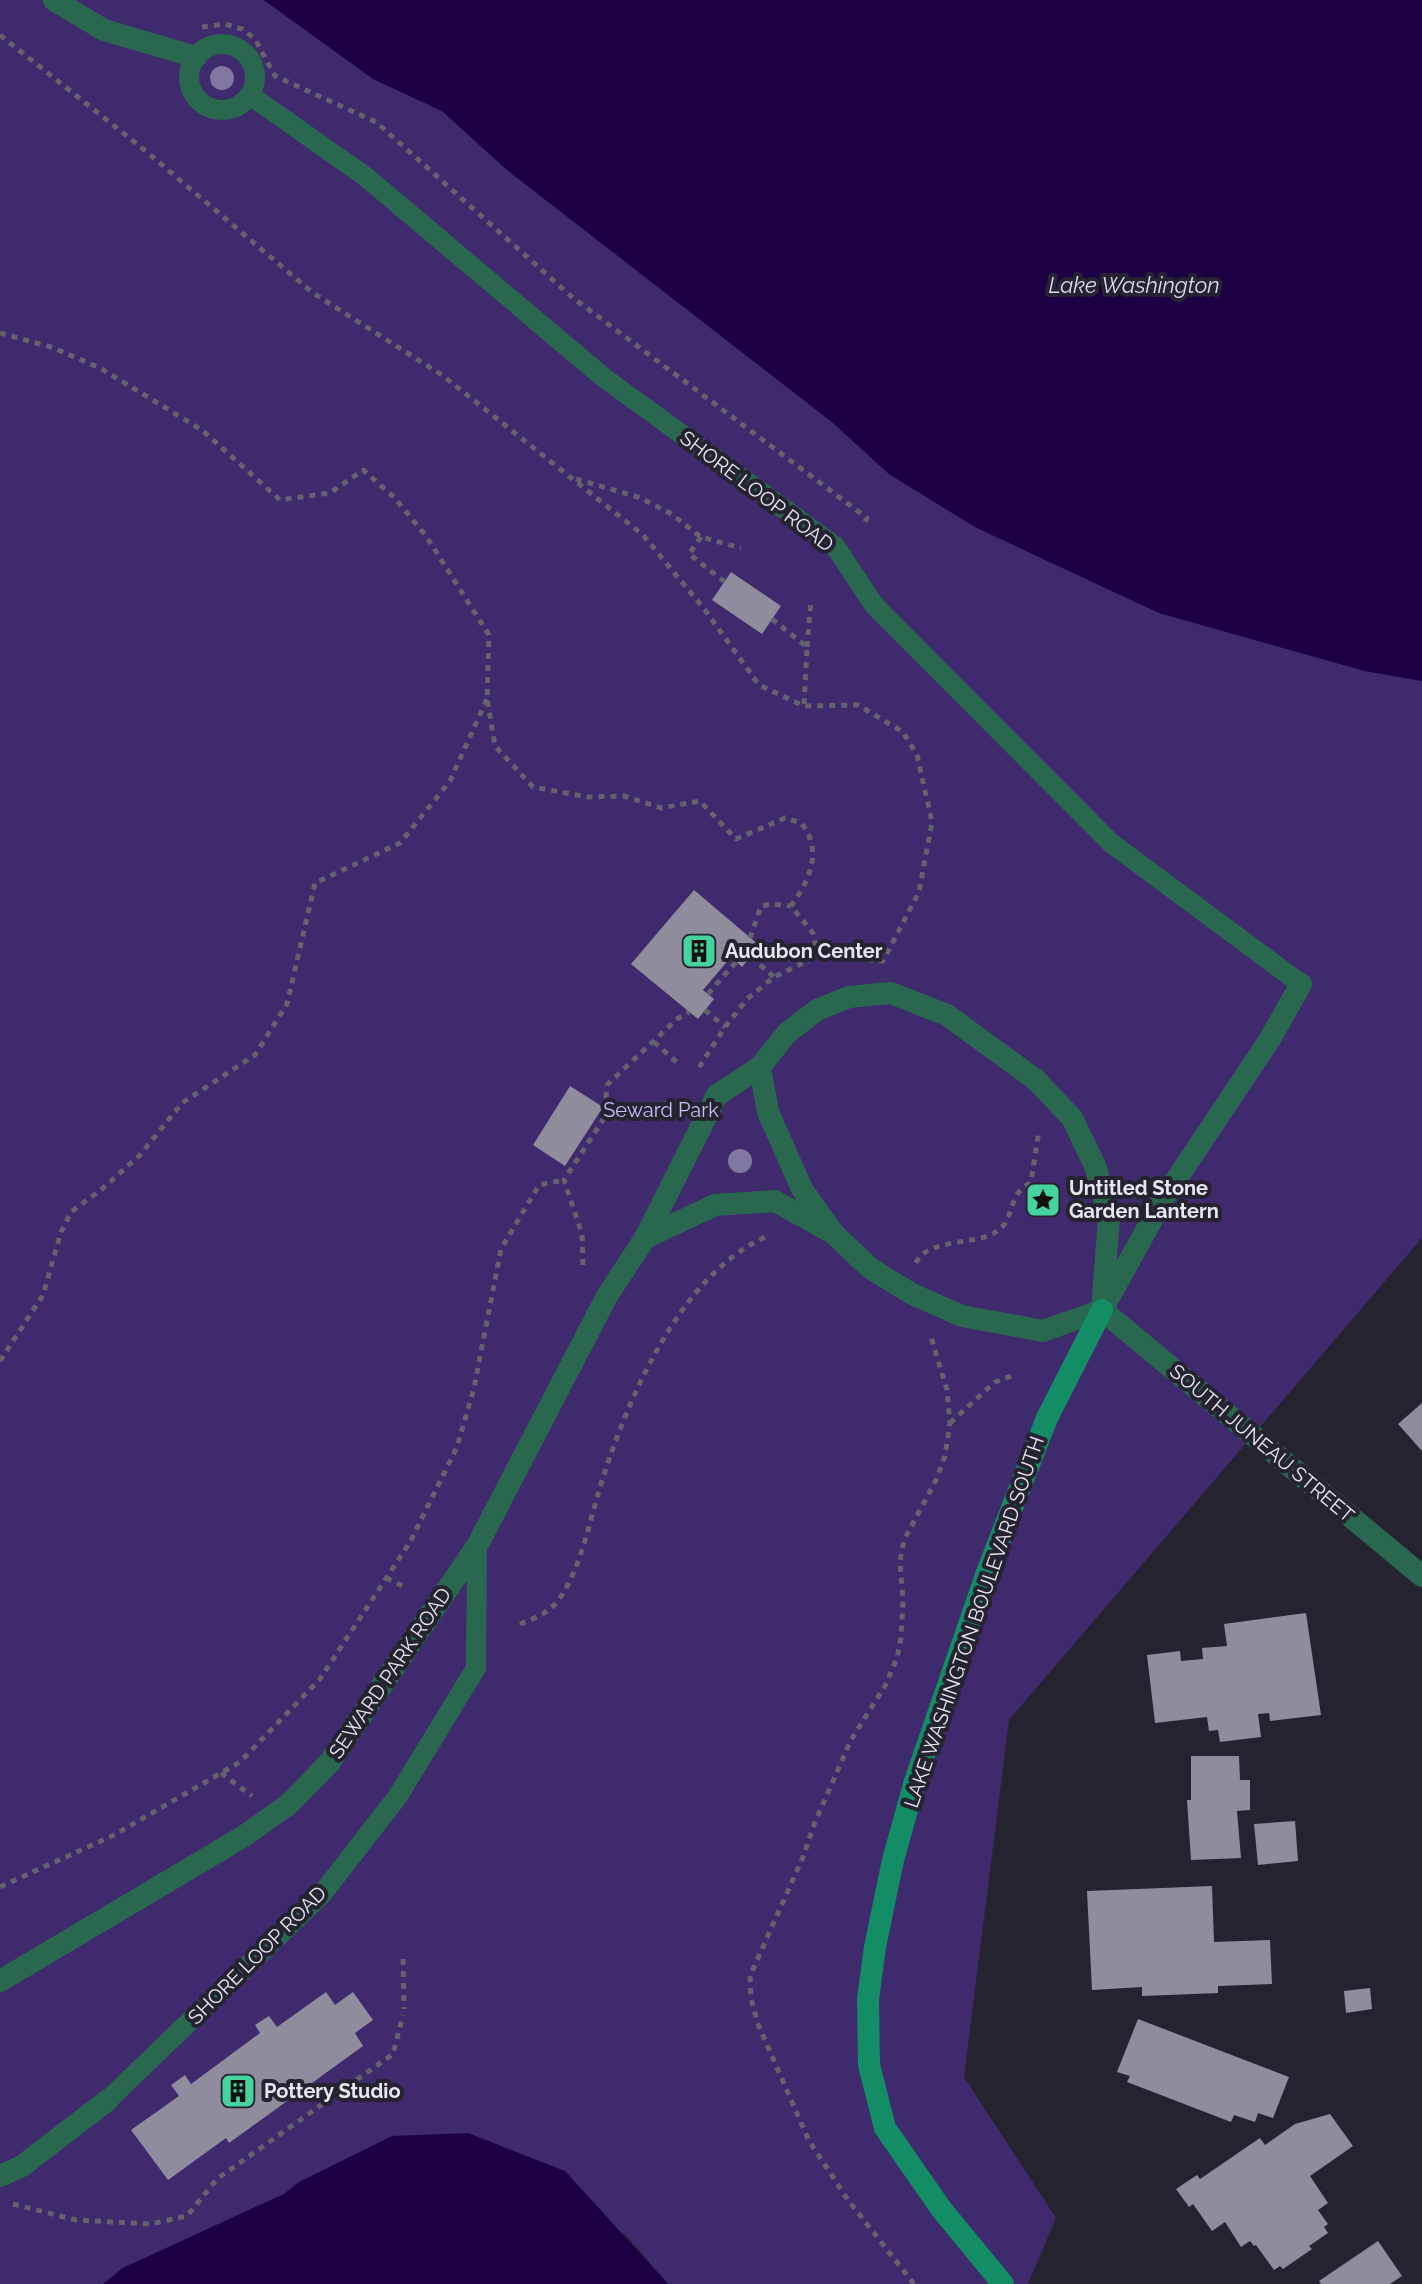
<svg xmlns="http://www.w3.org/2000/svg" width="1422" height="2284" viewBox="0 0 1422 2284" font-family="Raleway,sans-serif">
	<rect width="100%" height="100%" fill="#262331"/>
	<polygon fill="#3e2a6d" points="0,0 264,0 373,79 442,111 507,170 832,422 889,474 975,527 1159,613 1365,671 1422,681 1422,1238 1009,1720 964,2077 1056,2218 1028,2284 668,2284 625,2234 299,2182 284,2194 123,2268 103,2284 0,2284"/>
	<g fill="#1d0044">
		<polygon points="264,0 1422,0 1422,681 1365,671 1159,613 975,527 889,474 832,422 507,170 442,111 373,79"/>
		<polygon points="468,2133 565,2171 668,2284 103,2284 123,2268 284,2194 299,2182 392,2136"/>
	</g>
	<g fill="#8f8d9d">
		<polygon points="731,572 781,606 762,634 712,600"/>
		<polygon points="694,890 760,946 742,967 731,957 703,990 714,999 698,1019 631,964"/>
		<polygon points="570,1086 603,1107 565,1166 533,1145"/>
		<polygon points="1422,1403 1422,1451 1398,1424"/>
		<polygon points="1306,1613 1321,1715 1270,1721 1269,1713 1258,1714 1261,1737 1220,1742 1218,1730 1209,1731 1207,1717 1155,1723 1147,1655 1180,1651 1181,1661 1203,1659 1202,1648 1227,1646 1224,1624"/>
		<polygon points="1191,1756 1239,1756 1240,1780 1250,1780 1250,1810 1237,1811 1241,1858 1191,1860 1187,1800 1191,1800"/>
		<polygon points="1295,1821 1298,1861 1258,1865 1254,1824"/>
		<polygon points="1212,1886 1214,1942 1270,1940 1272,1984 1218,1986 1218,1993 1142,1996 1142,1987 1092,1990 1087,1891"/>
		<polygon points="1370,1988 1372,2009 1346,2013 1344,1991"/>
		<polygon points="326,1992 335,2005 353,1992 373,2020 355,2033 363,2046 229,2143 226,2138 168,2180 131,2130 179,2096 171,2085 185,2075 191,2084 260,2033 255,2025 269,2016 277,2027"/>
		<polygon points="1138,2019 1289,2077 1273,2118 1258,2113 1255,2122 1234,2115 1231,2122 1127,2082 1130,2076 1117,2072"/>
		<polygon points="1330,2114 1353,2146 1310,2176 1328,2203 1318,2210 1328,2224 1324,2227 1328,2233 1309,2246 1312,2249 1283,2269 1280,2266 1274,2270 1256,2245 1254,2246 1250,2241 1241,2247 1225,2222 1212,2231 1193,2204 1189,2207 1176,2189 1197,2175 1200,2179 1260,2138 1265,2145 1295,2124"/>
		<polygon points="1378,2241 1402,2276 1390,2284 1321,2284 1319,2281"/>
	</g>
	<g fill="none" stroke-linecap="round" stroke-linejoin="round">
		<g stroke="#64626e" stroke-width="5" stroke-dasharray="6 6" stroke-linecap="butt">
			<polyline points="202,27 225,24 242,29 255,39 275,76 376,122 572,297 867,518 863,525"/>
			<polyline points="0,35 142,148 313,293 442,375 643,535 705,610 759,685 804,706 858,705 903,732 917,755 932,822 919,892 883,961 818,956 774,977 747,999 725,1027 696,1072"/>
			<path d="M0,333L51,347L100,368L202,430L280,500L330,493L363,470L394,497L426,536L489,635L487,698L495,746L533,787L588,797L624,796L661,808L700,801L736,839L785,818L801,823C824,851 809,881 791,906L813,933L818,956"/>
			<polyline points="576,479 638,497 670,513 701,537 741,548"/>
			<polyline points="701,537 689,554 725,582"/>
			<polyline points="772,619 807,647 804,706"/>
			<polyline points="807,647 811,601"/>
			<polyline points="750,938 761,906 772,904 791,906"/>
			<polyline points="751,957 774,977"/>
			<polyline points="708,994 736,962"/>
			<polyline points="705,1010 725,1027"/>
			<polyline points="654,1042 681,1066"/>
			<polyline points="610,1109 606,1097 607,1085 677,1019 689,1012"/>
			<path d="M916,1263C925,1240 971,1244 990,1235C1012,1225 1007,1212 1017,1195C1019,1190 1026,1186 1031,1182L1039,1130"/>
			<polyline points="583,1265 582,1234 564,1180 610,1109 678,1102"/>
			<polyline points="0,1361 43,1295 61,1232 71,1212 102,1189 140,1155 182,1103 255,1055 287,1004 315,883 400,843 450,781 487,699"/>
			<polyline points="950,1423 995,1382 1014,1375"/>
			<polyline points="386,1578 407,1588"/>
			<path d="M520,1624C531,1620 543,1615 552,1607C576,1585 589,1525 598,1494C624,1406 679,1273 768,1236"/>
			<polyline points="221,1773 252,1796"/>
			<polyline points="0,1887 114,1835 240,1762 320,1679 410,1542 457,1447 474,1388 501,1249 539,1185 564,1180"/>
			<polyline points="403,1959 404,2009"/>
			<polyline points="13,2204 76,2220 151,2224 187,2216 217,2179 393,2054 403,2015"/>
			<polyline points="914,2284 848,2200 809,2141 758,2024 751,1999 750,1976 803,1857 815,1822 851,1740 885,1686 897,1658 901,1638 903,1602 900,1561 904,1540 936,1480 945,1456 950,1423 947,1390 931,1337"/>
		</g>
		<g stroke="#29684f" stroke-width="20">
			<circle cx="222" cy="77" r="33"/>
			<polyline points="251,96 366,177 603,377 835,546 874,605 1111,843 1301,984"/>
			<polyline points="108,2100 322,1894 398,1796 476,1668 477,1546"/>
		</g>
		<g stroke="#29684f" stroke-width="22">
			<polyline points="54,0 104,30 196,57"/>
			<polyline points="0,2176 22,2166 108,2100"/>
		</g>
		<g stroke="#29684f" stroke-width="22">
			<polyline points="645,1238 715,1205 775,1201 829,1231"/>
			<polyline points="0,1981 244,1836 289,1804 329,1763 477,1546 607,1296 645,1238 717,1095 760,1067 787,1033 817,1010 849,997 891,993 947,1015 1036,1080 1072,1118 1096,1168 1109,1218 1102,1310 1043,1331 962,1316 912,1294 870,1268 834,1234 802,1189 768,1112 760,1067"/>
		</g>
		<polyline stroke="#29684f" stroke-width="22" points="1301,984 1270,1039 1164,1198 1102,1310 1422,1576"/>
		<polyline stroke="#138d65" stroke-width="22" points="1003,2284 942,2210 885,2128 869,2065 868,1999 875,1947 893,1860 915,1781 986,1575 1047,1418 1102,1310"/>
	</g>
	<g fill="#8078a0">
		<circle cx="222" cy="78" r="12"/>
		<circle cx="740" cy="1161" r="12"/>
	</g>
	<defs>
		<symbol id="building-square" viewBox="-11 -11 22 22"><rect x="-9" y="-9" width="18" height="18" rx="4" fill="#46d49e" stroke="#262331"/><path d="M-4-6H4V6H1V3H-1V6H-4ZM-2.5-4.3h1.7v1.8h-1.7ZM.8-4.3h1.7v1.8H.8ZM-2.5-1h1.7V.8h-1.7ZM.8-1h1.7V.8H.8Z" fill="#111"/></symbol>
		<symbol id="sight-square" viewBox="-11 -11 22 22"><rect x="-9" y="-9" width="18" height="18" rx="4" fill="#46d49e" stroke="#262331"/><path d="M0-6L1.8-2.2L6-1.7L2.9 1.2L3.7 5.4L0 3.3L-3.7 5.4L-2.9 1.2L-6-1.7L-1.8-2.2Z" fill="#111"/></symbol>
	</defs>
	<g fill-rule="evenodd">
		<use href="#building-square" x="679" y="931" width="40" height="40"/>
		<use href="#sight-square" x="1023" y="1180" width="40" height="40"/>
		<use href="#building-square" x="218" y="2071" width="40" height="40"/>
	</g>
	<g text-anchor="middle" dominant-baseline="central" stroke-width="8" stroke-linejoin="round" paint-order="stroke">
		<g font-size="20" fill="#e8e7f0" stroke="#262331">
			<text transform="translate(757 491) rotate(37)">SHORE LOOP ROAD</text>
			<text transform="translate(1262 1443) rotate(40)">SOUTH JUNEAU STREET</text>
			<text transform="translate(974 1622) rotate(-71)">LAKE WASHINGTON BOULEVARD SOUTH</text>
			<text transform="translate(390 1673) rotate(-56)">SEWARD PARK ROAD</text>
			<text transform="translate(257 1955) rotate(-45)">SHORE LOOP ROAD</text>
		</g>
		<g font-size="20" font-weight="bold" fill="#e8e7f0" stroke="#262331" text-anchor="start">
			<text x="725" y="951">Audubon Center</text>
			<text x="1069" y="1188">Untitled Stone<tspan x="1069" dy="23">Garden Lantern</tspan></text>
			<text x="264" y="2091">Pottery Studio</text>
		</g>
		<g font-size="20" fill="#c9bdfa" stroke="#262331">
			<text x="661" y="1110">Seward Park</text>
		</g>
		<g font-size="22" font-style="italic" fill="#dedaef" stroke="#262331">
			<text x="1134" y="285">Lake Washington</text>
		</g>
	</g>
</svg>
